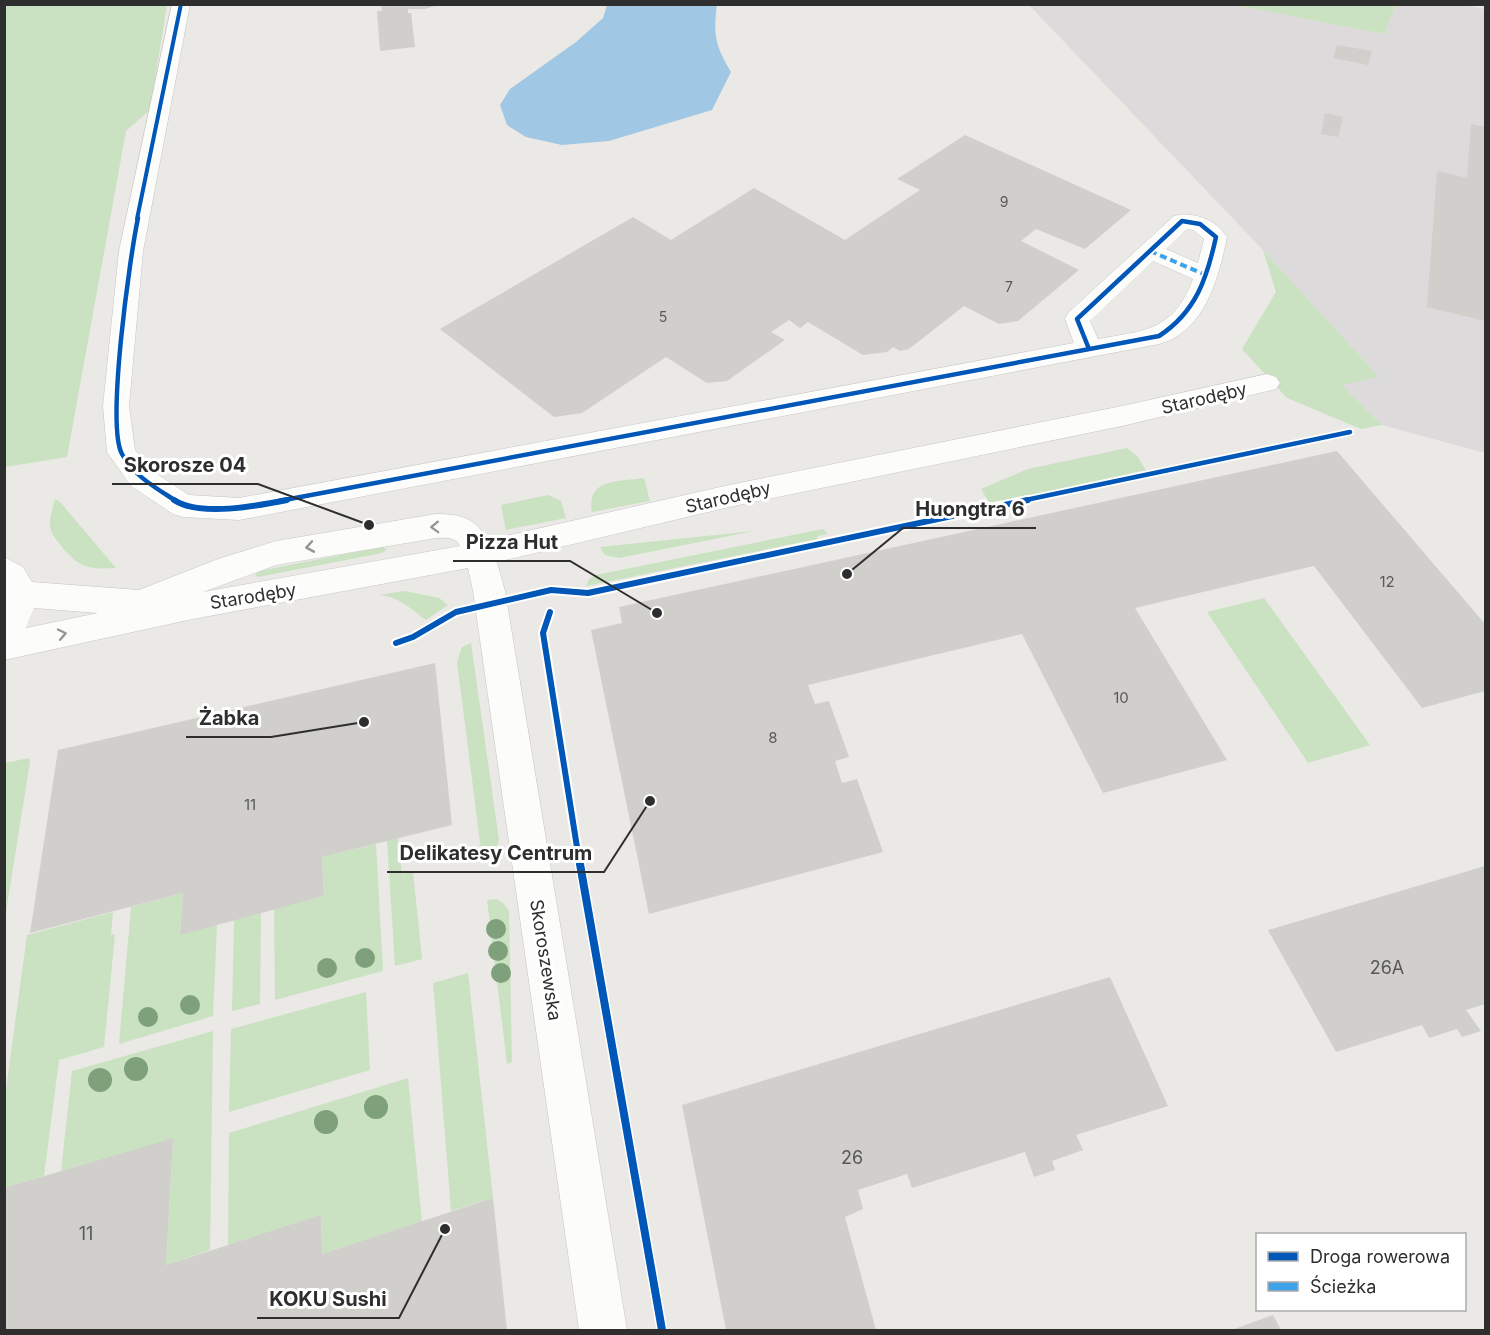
<svg xmlns="http://www.w3.org/2000/svg" width="1490" height="1335" viewBox="0 0 1490 1335" font-family="Inter,sans-serif">
	<rect width="100%" height="100%" fill="#eae9e5"/>
	<polygon fill="#dcdadb" points="1029,5 1233,5 1384,34 1396,5 1463,5 1485,9 1485,453 1382,425 1342,385 1378,376 1263,250"/>
	<g fill="#cae2c2">
		<polygon points="5,5 167,5 150,110 126,131 67,457 5,467"/>
		<polygon points="1233,5 1396,5 1384,34"/>
		<polygon points="1263,250 1379,377 1342,385 1382,425 1361,429 1287,398 1242,349 1276,292"/>
		<polygon points="1127,448 1137,456 1146,470 990,504 981,489 1028,469"/>
		<path d="M644,478L650,501L592,512C586,478 619,482 644,478Z"/>
		<polygon points="548,495 561,501 566,518 506,530 501,505"/>
		<path d="M55,499L60,502L116,568C88,570 77,567 59,543C55,538 51,533 50,527C49,518 53,507 55,499Z"/>
		<polygon points="823,529 828,534 817,536 818,539 586,586 589,579 596,575"/>
		<polygon points="754,531 619,558 605,555 600,547"/>
		<polygon points="382,547 387,549 382,553 258,577 255,575 259,571"/>
		<path d="M404,591L439,598L448,605L426,620C411,609 398,596 379,595Z"/>
		<polygon points="1264,598 1370,745 1308,763 1207,612"/>
		<polygon points="471,643 499,840 496,848 482,858 457,662 462,647"/>
		<polygon points="29,758 30,762 5,918 5,763"/>
		<polygon points="398,838 402,874 413,871 422,959 395,966 387,841"/>
		<polygon points="376,844 383,971 275,1000 274,909 324,896 322,857"/>
		<polygon points="183,893 180,934 217,924 213,1016 119,1044 131,907"/>
		<polygon points="497,899 503,903 509,911 512,1062 507,1064 487,900"/>
		<polygon points="113,912 111,935 115,934 104,1047 59,1060 44,1176 5,1188 5,1096 27,935"/>
		<polygon points="261,913 260,1004 232,1011 234,920"/>
		<polygon points="468,973 493,1198 451,1211 433,983"/>
		<polygon points="366,992 370,1070 229,1112 231,1029"/>
		<polygon points="213,1031 210,1250 166,1265 173,1139 61,1171 72,1071"/>
		<polygon points="408,1078 422,1222 322,1254 321,1216 228,1245 229,1133"/>
	</g>
	<path fill="#a0c7e4" d="M607,5H717C713,34 715,46 731,72L712,110L609,141L562,145L526,137L507,125L500,105L510,89L576,42L603,18Z"/>
	<g fill="#d0cfcb">
		<polygon points="381,4 441,4 425,9 408,9 408,13 411,13 415,47 380,51 377,11 382,11"/>
		<polygon points="1337,45 1372,51 1368,65 1333,58"/>
		<polygon points="1325,113 1343,117 1338,137 1321,134"/>
		<polygon points="1471,124 1485,127 1485,321 1427,307 1437,171 1467,178"/>
		<polygon points="965,135 1131,210 1085,249 1036,229 1021,241 1079,270 1018,321 999,324 964,306 909,349 900,351 893,347 887,352 863,355 808,322 800,328 789,320 771,332 785,340 727,381 707,383 666,357 582,413 554,417 440,329 633,217 671,240 754,188 845,240 920,190 897,179"/>
		<polygon points="1337,451 1485,624 1485,691 1422,708 1314,566 1135,608 1227,760 1103,793 1022,634 808,685 815,704 829,701 849,757 835,761 842,783 857,779 883,852 649,914 591,630 622,623 619,607"/>
		<polygon points="435,663 452,825 322,857 324,896 180,935 183,893 30,933 58,750"/>
		<polygon points="1485,866 1485,1004 1466,1010 1481,1031 1462,1037 1457,1029 1429,1038 1422,1025 1336,1052 1268,930"/>
		<polygon points="1110,977 1168,1106 1076,1135 1083,1150 1052,1161 1055,1170 1034,1177 1025,1152 912,1188 907,1174 858,1190 863,1209 845,1217 876,1330 726,1330 682,1105"/>
		<polygon points="173,1138 166,1265 321,1215 322,1254 493,1198 507,1330 4,1330 4,1188"/>
		<polygon points="1273,1315 1281,1330 1232,1330"/>
	</g>
	<g fill="none" stroke-linecap="round" stroke-linejoin="round">
		<defs>
			<g id="minor">
				<path d="M172,4H190L143,251L129,406L135,450L151,470L189,495L239,498L1074,343L1065,319L1068,313L1174,216C1194,211 1216,220 1227,237C1219,277 1205,332 1159,344L239,520L183,517L173,514L131,486L107,452L103,406L119,251ZM1187,229L1193,230L1204,239L1198,263L1166,249ZM1153,261L1193,279C1173,331 1147,330 1098,339L1090,321Z"/>
				<path d="M1267,374L1276,377L1280,383L1276,389L1122,426L729,507L497,562L505,591L627,1330H579L473,591L468,568L188,620L4,660V557L23,567L32,582L139,590L218,559L276,541L436,514C461,514 475,518 488,540L729,485L1122,406ZM436,538C445,538 455,536 460,546L203,592L276,565ZM34,608L98,613L26,628Z"/>
			</g>
		</defs>
		<use href="#minor" stroke="#c5c5c4" stroke-width="1"/>
		<use href="#minor" fill="#fcfcfb" fill-rule="evenodd"/>
		<polyline stroke="#3ea3eb" stroke-width="4" stroke-dasharray="7 4" stroke-linecap="butt" points="1150,251 1208,276"/>
		<defs>
			<polyline id="cycleway-far3" points="137,219 181,4"/>
			<g id="cycleway-far2">
				<path d="M138,218C130,256 106,425 122,454C134,476 156,488 176,501"/>
				<path d="M279,501L1159,336C1196,312 1207,278 1216,237L1200,224L1182,221L1077,319L1089,349"/>
				<polyline points="1021,501 1350,432"/>
			</g>
			<g id="cycleway-far1">
				<path d="M174,500C200,517 257,506 287,500"/>
				<polyline points="550,612 543,633 580,866"/>
				<polyline points="396,643 413,637 456,612 551,590 588,593 1028,500"/>
			</g>
			<polyline id="cycleway" points="580,864 662,1330"/>
		</defs>
		<use href="#cycleway-far3" stroke="#fff" stroke-width="6"/>
		<use href="#cycleway-far2" stroke="#fff" stroke-width="8"/>
		<use href="#cycleway-far1" stroke="#fff" stroke-width="10"/>
		<use href="#cycleway" stroke="#fff" stroke-width="11"/>
		<use href="#cycleway-far3" stroke="#0057b8" stroke-width="4"/>
		<use href="#cycleway-far2" stroke="#0057b8" stroke-width="4.5"/>
		<use href="#cycleway-far1" stroke="#0057b8" stroke-width="6"/>
		<use href="#cycleway" stroke="#0057b8" stroke-width="8"/>
	</g>
	<g fill="#7ea07a">
		<circle cx="496" cy="929" r="10"/>
		<circle cx="498" cy="951" r="10"/>
		<circle cx="365" cy="958" r="10"/>
		<circle cx="327" cy="968" r="10"/>
		<circle cx="501" cy="973" r="10"/>
		<circle cx="190" cy="1005" r="10"/>
		<circle cx="148" cy="1017" r="10"/>
		<circle cx="136" cy="1069" r="12"/>
		<circle cx="100" cy="1080" r="12"/>
		<circle cx="376" cy="1107" r="12"/>
		<circle cx="326" cy="1122" r="12"/>
	</g>
	<defs><path id="oneway-chevron" d="M-2-3.5L2.5 0L-2 3.5" fill="none" stroke-width="1.6" stroke-linecap="round" stroke-linejoin="round" transform="scale(1.5)"/></defs>
	<g stroke="#959594">
		<use href="#oneway-chevron" transform="translate(435 527) rotate(178)"/>
		<use href="#oneway-chevron" transform="translate(310 547) rotate(170)"/>
		<use href="#oneway-chevron" transform="translate(62 634) rotate(-12)"/>
	</g>
	<g text-anchor="middle" dominant-baseline="central" stroke-width="6" stroke-linejoin="round" paint-order="stroke">
		<g font-size="14" fill="#585857">
			<text x="1004" y="201">9</text>
			<text x="1009" y="286">7</text>
			<text x="663" y="316">5</text>
		</g>
		<g font-size="15" fill="#585857">
			<text x="1387" y="581">12</text>
			<text x="1121" y="697">10</text>
			<text x="773" y="737">8</text>
			<text x="250" y="804">11</text>
		</g>
		<g font-size="18" fill="#2e2e2e" stroke="#fff">
			<text transform="translate(1204 398) rotate(-13)">Starodęby</text>
			<text transform="translate(728 497) rotate(-13)">Starodęby</text>
			<text transform="translate(253 596) rotate(-9)">Starodęby</text>
			<text transform="translate(546 960) rotate(81)">Skoroszewska</text>
		</g>
		<g font-size="18" fill="#585857">
			<text x="1387" y="967">26A</text>
			<text x="852" y="1157">26</text>
			<text x="86" y="1233">11</text>
		</g>
	</g>
	<path fill="none" stroke="#2e2e2e" stroke-width="2" d="M369 525L258 484H112M847 574L903 528H1036M657 613L570 561H453M364 722L271 737H186M650 801L604 872H387M445 1229L399 1318H257"/>
	<g fill="#2e2e2e" stroke="#fff" stroke-width="2">
		<circle cx="369" cy="525" r="6"/>
		<circle cx="847" cy="574" r="6"/>
		<circle cx="657" cy="613" r="6"/>
		<circle cx="364" cy="722" r="6"/>
		<circle cx="650" cy="801" r="6"/>
		<circle cx="445" cy="1229" r="6"/>
	</g>
	<g font-size="20" text-anchor="middle" font-weight="bold" fill="#2e2e2e" stroke="#fff" stroke-width="6" stroke-linejoin="round" paint-order="stroke">
		<text x="185" y="472">Skorosze 04</text>
		<text x="970" y="516">Huongtra 6</text>
		<text x="512" y="549">Pizza Hut</text>
		<text x="229" y="725">Żabka</text>
		<text x="496" y="860">Delikatesy Centrum</text>
		<text x="328" y="1306">KOKU Sushi</text>
	</g>
	<rect width="1490" height="1335" fill="none" stroke="#2e2e2e" stroke-width="12"/>
	<rect x="1256" y="1233" width="210" height="78" fill="#ffffff" stroke="#ababab" stroke-width="1.5"/>
	<rect x="1268" y="1252" width="30" height="9" fill="#0057b8" stroke="#ababab" stroke-width="1.5"/>
	<text x="1310" y="1263" font-size="18" fill="#2e2e2e">Droga rowerowa</text>
	<rect x="1268" y="1282" width="30" height="9" fill="#3ea3eb" stroke="#ababab" stroke-width="1.5"/>
	<text x="1310" y="1293" font-size="18" fill="#2e2e2e">Ścieżka</text>
</svg>
